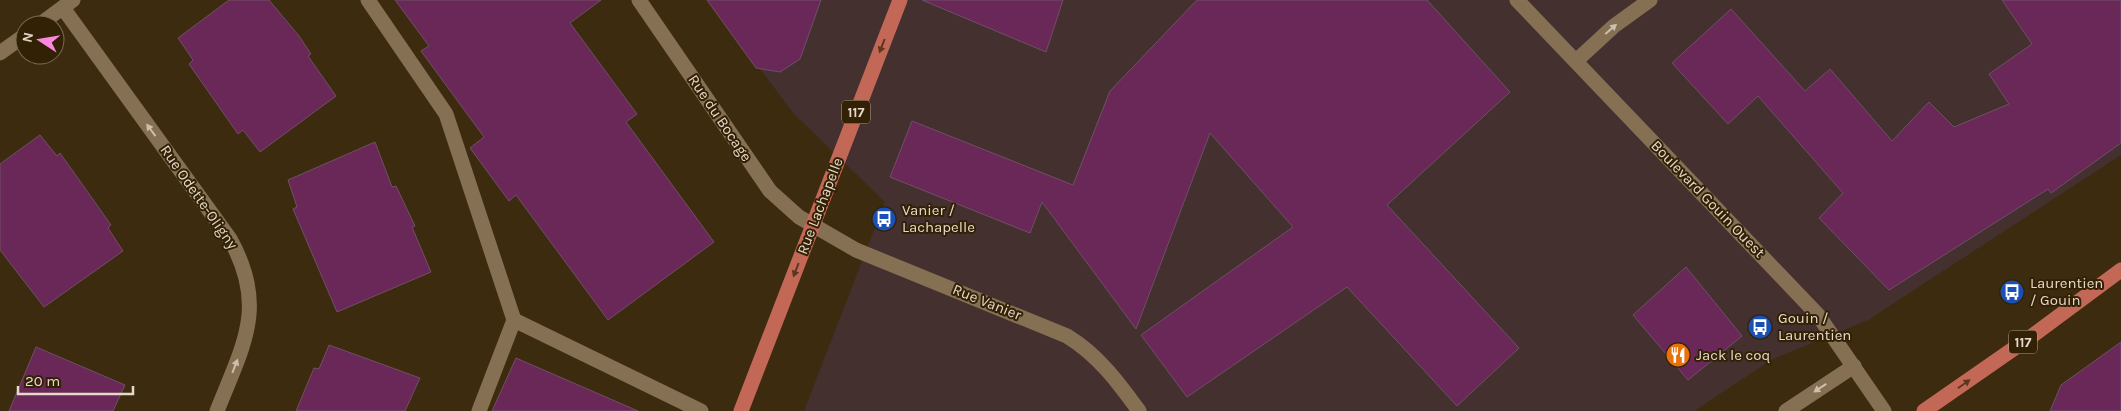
<svg xmlns="http://www.w3.org/2000/svg" width="2121" height="411" viewBox="0 0 2121 411" font-family="Karla,sans-serif">
	<rect width="100%" height="100%" fill="#3d2b0f"/>
	<polygon fill="#453030" points="708,0 2121,0 2121,155 1868,320 1771,360 1694,411 804,411 885,202 794,114"/>
	<g fill="#6a2858" stroke="#6e5064">
		<polygon points="229,0 269,0 299,36 311,54 308,56 336,96 260,152 243,130 238,134 189,64 193,60 178,38"/>
		<polygon points="395,0 601,0 570,23 637,114 626,122 714,242 608,320 516,195 509,201 470,148 484,137 421,51 429,46"/>
		<polygon points="707,0 821,0 800,59 780,72 756,68"/>
		<polygon points="922,0 1063,0 1046,52"/>
		<polygon points="1197,0 1427,0 1510,92 1387,205 1519,348 1457,406 1347,287 1187,397 1141,335 1293,227 1210,133 1136,329 1042,202 1030,233 890,177 912,121 1073,185 1110,91"/>
		<polygon points="2002,0 2121,0 2121,143 2051,193 2048,189 1889,290 1819,218 1843,193 1758,96 1728,124 1672,63 1731,9 1805,91 1830,69 1892,141 1929,102 1954,127 2009,104 1989,74 2032,44"/>
		<polygon points="40,135 57,156 60,153 111,225 108,228 123,251 44,307 0,250 0,164"/>
		<polygon points="375,142 392,187 396,186 415,226 412,227 431,272 337,312 293,209 297,207 288,180"/>
		<polygon points="1686,267 1742,336 1688,380 1633,315"/>
		<polygon points="2121,342 2121,411 2050,411 2061,385"/>
		<polygon points="329,345 420,378 405,411 296,411 314,368 319,369"/>
		<polygon points="36,347 125,385 113,411 9,411"/>
		<polygon points="516,358 638,411 492,411"/>
	</g>
	<g fill="none" stroke-linecap="round" stroke-linejoin="round">
		<g stroke="#857053" stroke-width="15">
			<polyline points="368,0 446,114 514,320 479,411"/>
			<path d="M639,0L770,191L799,217L856,250L1067,336C1098,355 1118,382 1139,411"/>
			<polyline points="1517,0 1818,315 1884,411"/>
			<path d="M63,8L230,239C268,307 243,345 217,411"/>
			<polyline points="39,25 73,0"/>
			<polyline points="0,53 25,35"/>
			<polyline points="1576,61 1614,26 1650,0"/>
			<polyline points="514,320 701,411"/>
			<polyline points="1786,411 1854,366"/>
		</g>
		<g stroke="#c36856" stroke-width="15">
			<polyline points="741,411 900,0"/>
			<polyline points="1924,411 2032,336 2121,270"/>
		</g>
	</g>
	<defs><path id="oneway-solid" d="M-6-.8H1V-3.2L6.5 0L1 3.2V.8H-6Z" transform="scale(1.25)"/></defs>
	<g fill="#cdbfac">
		<use href="#oneway-solid" transform="translate(1611 29) rotate(-41)"/>
		<use href="#oneway-solid" transform="translate(151 130) rotate(-126)"/>
		<use href="#oneway-solid" transform="translate(235 366) rotate(-69)"/>
		<use href="#oneway-solid" transform="translate(1820 388) rotate(147)"/>
	</g>
	<g fill="#5e361d">
		<use href="#oneway-solid" transform="translate(882 46) rotate(111)"/>
		<use href="#oneway-solid" transform="translate(796 270) rotate(111)"/>
		<use href="#oneway-solid" transform="translate(1964 384) rotate(-35)"/>
	</g>
	<defs>
		<symbol id="bus-disc" viewBox="-11 -11 22 22"><circle r="9.5" fill="#1a4fb4" stroke="#332105"/><path d="M-5-6H5V4H4V6H2V4H-2V6H-4V4H-5ZM-3.5-4V0h7V-4ZM-3.5 1.2v1.5H-2V1.2ZM2 1.2v1.5H3.5V1.2Z" fill="#fff"/></symbol>
		<symbol id="restaurant-disc" viewBox="-11 -11 22 22"><circle r="9.5" fill="#e8710a" stroke="#332105"/><path d="M-5-6h1v4h1v-4h1v4h1v-4h1v5L-1.5 .5V6h-2V.5L-5-1ZM5-6V6H3V1.5H1.5Q1.5-4 5-6Z" fill="#fff"/></symbol>
	</defs>
	<g fill-rule="evenodd">
		<use href="#bus-disc" x="870" y="205" width="28" height="28"/>
		<use href="#bus-disc" x="1998" y="278" width="28" height="28"/>
		<use href="#bus-disc" x="1746" y="313" width="28" height="28"/>
		<use href="#restaurant-disc" x="1664" y="341" width="28" height="28"/>
	</g>
	<g text-anchor="middle" dominant-baseline="central" stroke-width="4" stroke-linejoin="round" paint-order="stroke">
		<g fill="#332105" stroke="#b0a28f" stroke-width="1">
			<rect x="842" y="100.5" width="28" height="23" rx="4"/>
			<rect x="2009" y="330.5" width="28" height="23" rx="4"/>
		</g>
		<g font-size="14" font-weight="bold" fill="#e5d9ca">
			<text x="856" y="112">117</text>
			<text x="2023" y="342">117</text>
		</g>
		<g font-size="15" fill="#e5d9ca" stroke="#332105">
			<text transform="translate(720 118) rotate(56)">Rue du Bocage</text>
			<text transform="translate(199 197) rotate(55)">Rue Odette-Oligny</text>
			<text transform="translate(1708 199) rotate(46)">Boulevard Gouin Ouest</text>
			<text transform="translate(820 206) rotate(-69)">Rue Lachapelle</text>
			<text transform="translate(987 302) rotate(22)">Rue Vanier</text>
		</g>
		<g font-size="15" fill="#e5d9ca" stroke="#332105" text-anchor="start">
			<text x="902" y="210">Vanier /<tspan x="902" dy="17">Lachapelle</tspan></text>
			<text x="2030" y="283">Laurentien<tspan x="2030" dy="17">/ Gouin</tspan></text>
			<text x="1778" y="318">Gouin /<tspan x="1778" dy="17">Laurentien</tspan></text>
			<text x="1696" y="355">Jack le coq</text>
		</g>
	</g>
	<g transform="translate(40 40) rotate(282)"><circle r="24" fill="#332105" stroke="#7a6b54"/>
	<path d="M0-4L9 19L0 12L-9 19Z" fill="#fd86e1"/>
	<text y="-8" font-size="14" font-weight="bold" text-anchor="middle" fill="#e5d9ca">N</text>
	</g>
	<path d="M18 386v8h115v-8" fill="none" stroke="#e5d9ca" stroke-width="2.5"/>
	<text x="25" y="386" font-size="15" fill="#e5d9ca" stroke="#332105" stroke-width="4" paint-order="stroke">20 m</text>
</svg>
